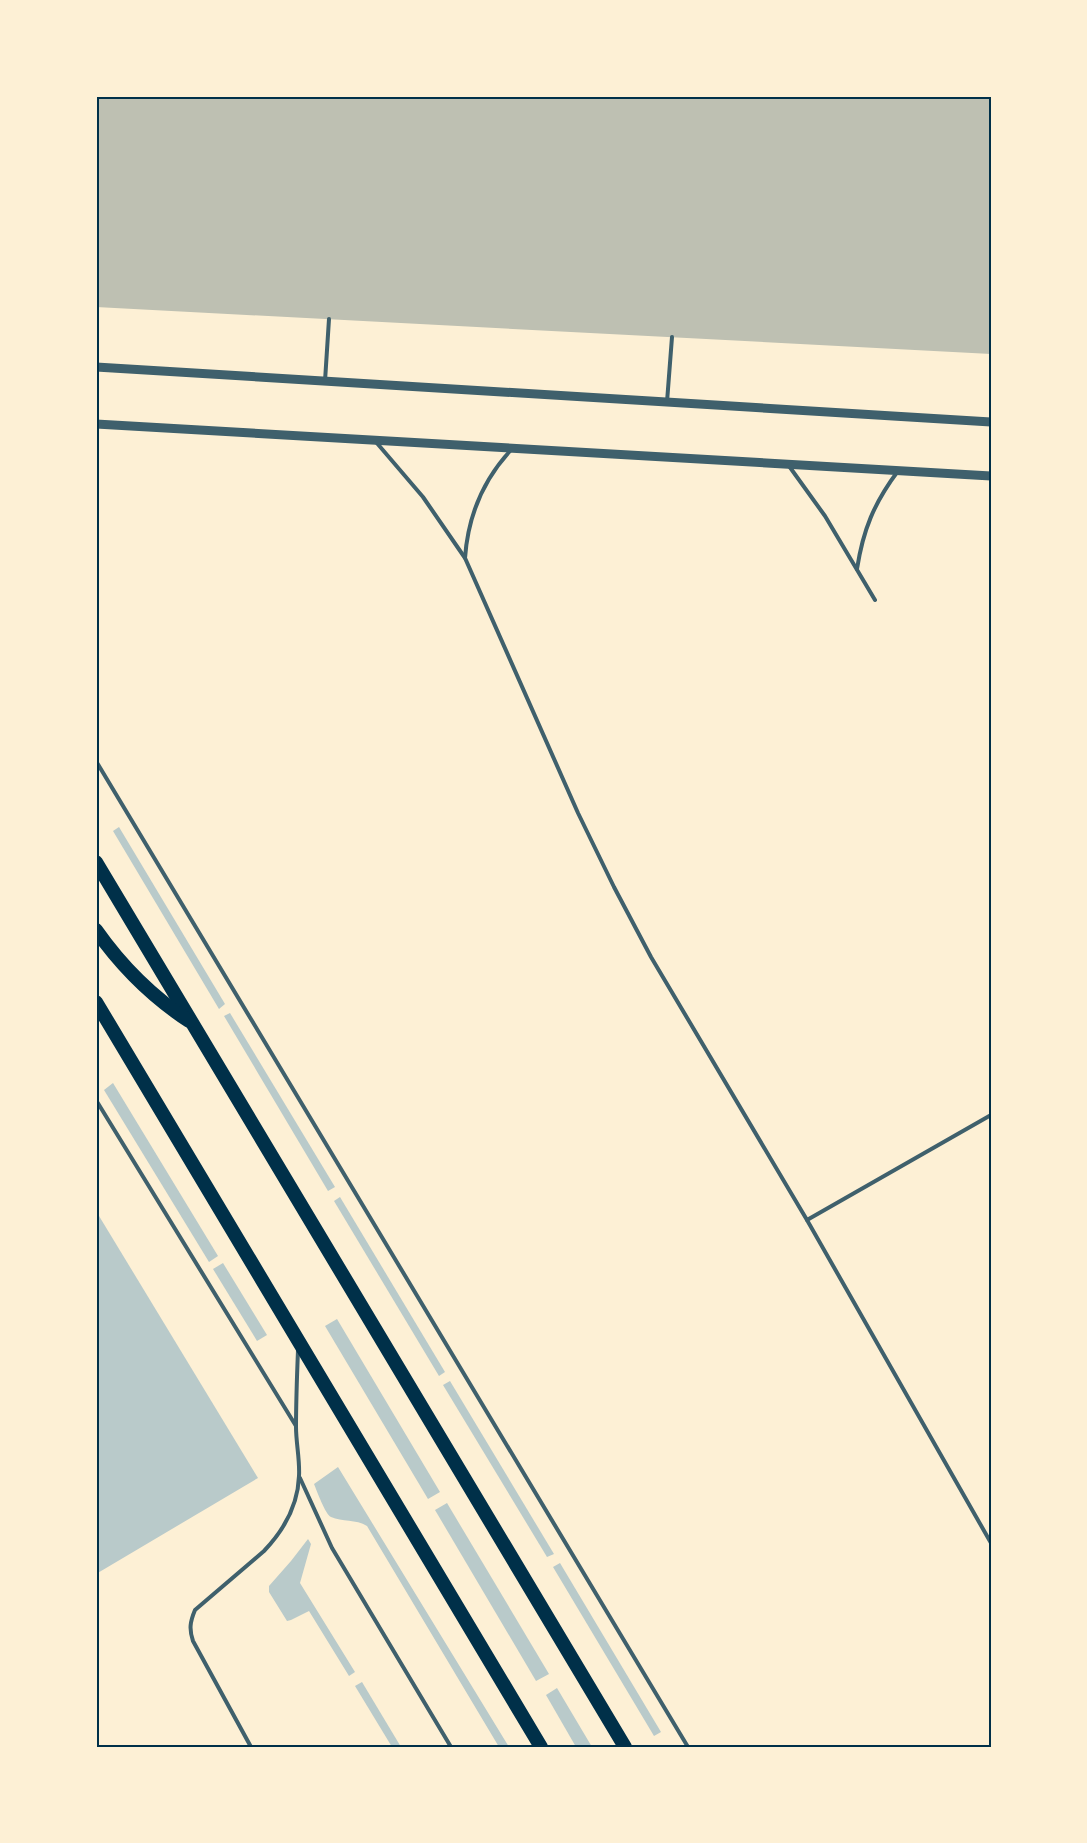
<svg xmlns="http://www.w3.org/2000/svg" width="1087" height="1843" viewBox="0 0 1087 1843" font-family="'Archivo Narrow',sans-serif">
	<rect width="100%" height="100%" fill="#fdf0d5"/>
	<g fill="#b9caca">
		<polygon points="119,827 225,1004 219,1009 113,831"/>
		<polygon points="230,1013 335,1187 328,1191 224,1016"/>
		<polygon points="113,1083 218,1256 209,1262 104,1090"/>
		<polygon points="340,1197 445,1372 439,1376 334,1201"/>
		<polygon points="96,1211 258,1478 96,1574"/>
		<polygon points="223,1263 267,1335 257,1341 213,1269"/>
		<polygon points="337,1319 440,1492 428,1499 325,1326"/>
		<polygon points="450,1381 554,1554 547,1557 443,1385"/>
		<path d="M338,1467L509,1747H499L367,1526C356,1519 342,1522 331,1517C325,1514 317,1491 314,1484Z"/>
		<polygon points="447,1503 549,1674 536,1681 435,1510"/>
		<polygon points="308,1539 311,1544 300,1583 355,1672 349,1676 309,1611 291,1620 287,1621 269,1592 269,1586 291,1561"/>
		<polygon points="560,1563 661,1732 654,1736 553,1567"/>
		<polygon points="362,1682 401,1747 392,1747 355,1686"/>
		<polygon points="557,1688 592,1747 576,1747 546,1695"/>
	</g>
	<polygon fill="#bec0b2" points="96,96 991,96 991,354 96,307"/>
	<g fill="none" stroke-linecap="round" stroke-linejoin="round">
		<g stroke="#3f606c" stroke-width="4">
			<polyline points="325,381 329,319"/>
			<polyline points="667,402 672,337"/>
			<polyline points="376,442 423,497 465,558 578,813 614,887 651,957 807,1220 991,1543"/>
			<polyline points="789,466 825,516 875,600"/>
			<path d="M465,558C468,516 482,481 511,450"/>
			<path d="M857,569C863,530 874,503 898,471"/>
			<polyline points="96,761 688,1747"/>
			<polyline points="96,1100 296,1426"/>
			<polyline points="807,1220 991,1115"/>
			<polyline points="300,1478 332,1548 451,1747"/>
			<path d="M251,1747L193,1641C189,1629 190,1622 195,1610L264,1551C284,1530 298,1506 299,1476C300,1460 296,1443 296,1427C296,1401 297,1375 298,1350"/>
		</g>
		<g stroke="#3f606c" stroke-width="9">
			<polyline points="96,367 991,422"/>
			<polyline points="96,424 991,476"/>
		</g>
		<g stroke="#003049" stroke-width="14">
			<polyline points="96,862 625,1747"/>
			<path d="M96,930C122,967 151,996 189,1021"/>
			<polyline points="96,1002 541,1747"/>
		</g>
	</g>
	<rect width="1087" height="1843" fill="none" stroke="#fdf0d5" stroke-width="195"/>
	<rect x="98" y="98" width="892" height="1648" fill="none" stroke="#003049" stroke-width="2"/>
</svg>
